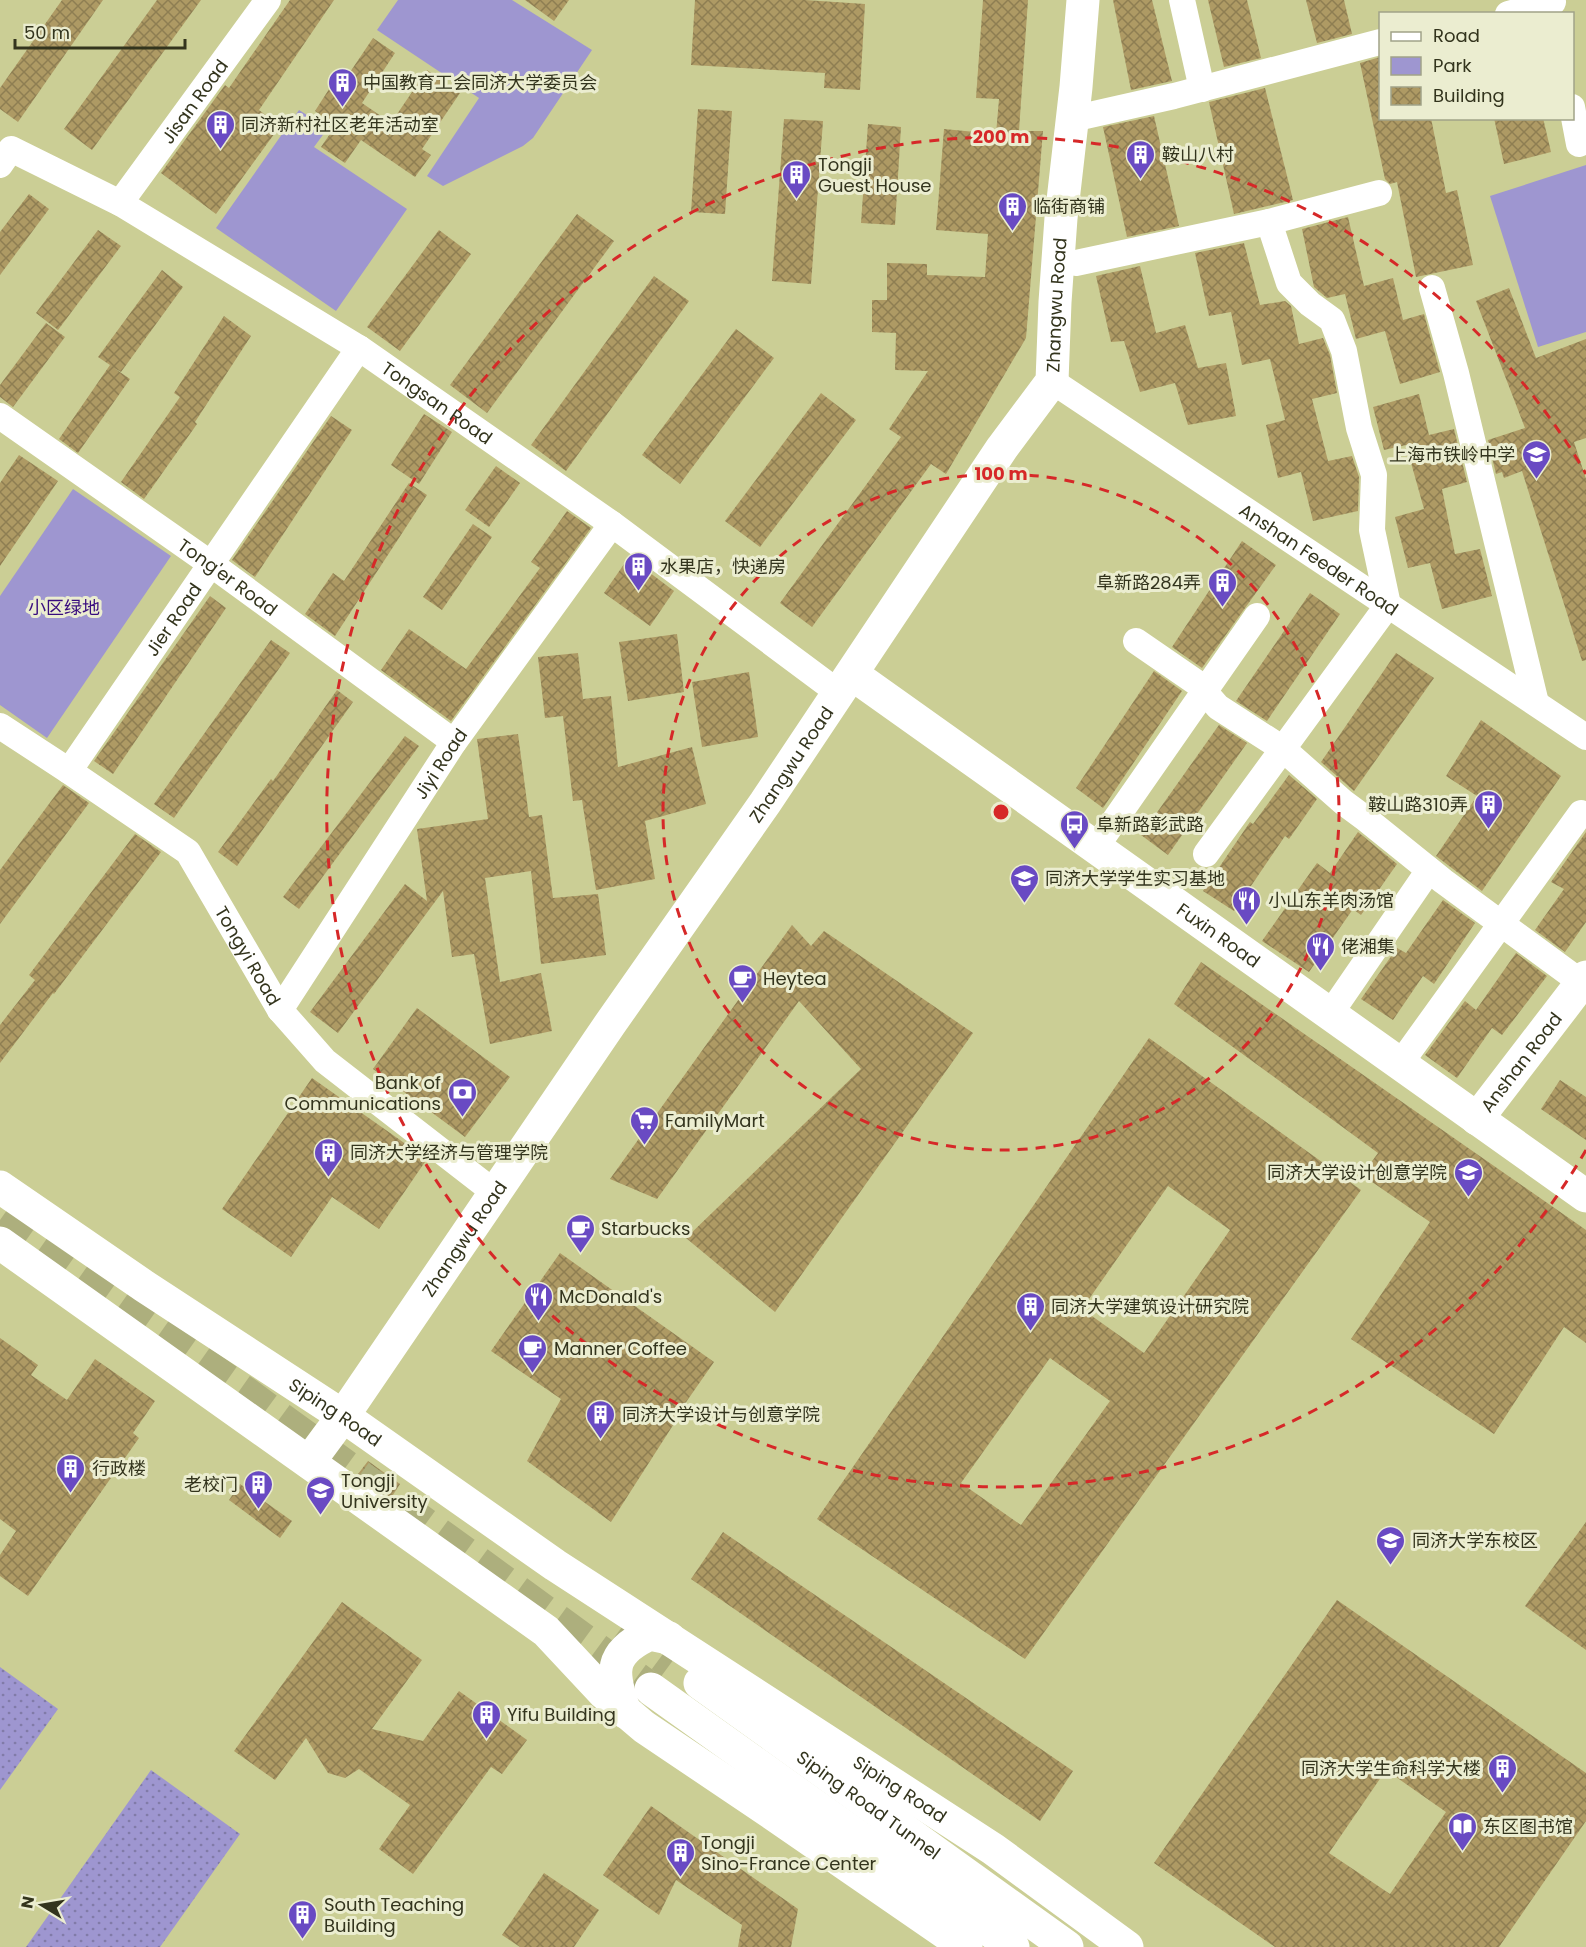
<svg xmlns="http://www.w3.org/2000/svg" width="1586" height="1947" viewBox="0 0 1586 1947" font-family="Poppins,'Noto Sans SC',sans-serif">
	<defs>
		<pattern id="grass-dots" width="8" height="8" patternUnits="userSpaceOnUse" patternTransform="scale(1.5)"><rect width="8" height="8" fill="#9e96d0"/><path d="M2 2h.1M6 6h.1" fill="none" stroke="#817ba8" stroke-width="1.8" stroke-linecap="round"/></pattern>
		<pattern id="building-cross-hatch" width="8" height="8" patternUnits="userSpaceOnUse" patternTransform="scale(1.5)"><rect width="8" height="8" fill="#ae9a64"/><path d="M0 0l8 8M0 8l8-8" fill="none" stroke="#8e7e52"/></pattern>
	</defs>
	<rect width="100%" height="100%" fill="#cbce95"/>
	<g fill="url(#grass-dots)">
		<polygon points="0,1667 58,1709 0,1790"/>
		<polygon points="151,1770 240,1834 160,1947 26,1947"/>
	</g>
	<g fill="#9e96d0">
		<polygon points="398,0 512,0 592,50 533,138 523,146 443,186 427,176 479,98 377,30"/>
		<polygon points="299,110 328,128 314,147 407,209 336,311 216,228"/>
		<polygon points="1586,165 1586,332 1538,347 1490,196"/>
		<polygon points="73,489 171,556 47,738 0,705 0,596"/>
	</g>
	<g fill="url(#building-cross-hatch)" fill-rule="evenodd">
		<polygon points="62,0 103,0 18,122 0,109 0,88"/>
		<polygon points="157,0 201,0 92,150 64,129"/>
		<polygon points="290,0 334,0 259,110 280,126 216,214 161,173 225,85 229,88"/>
		<polygon points="525,0 569,0 554,21"/>
		<polygon points="695,0 805,0 865,4 860,90 824,88 825,73 691,65"/>
		<polygon points="983,0 1028,0 1019,131 1043,131 1026,338 946,474 931,464 812,627 780,603 901,437 889,429 928,371 895,370 896,333 872,332 872,300 887,300 887,263 927,264 927,275 985,277 988,234 936,230 944,129 996,134 999,99 976,98"/>
		<polygon points="1113,0 1152,0 1172,81 1131,90"/>
		<polygon points="1208,0 1247,0 1261,58 1224,67"/>
		<polygon points="1306,0 1344,0 1352,34 1317,43"/>
		<polygon points="373,38 395,53 362,103 391,123 427,70 460,93 422,149 431,155 415,177 361,140 345,163 321,147 336,125 315,111 333,83 340,87"/>
		<polygon points="1380,57 1380,118 1431,118 1446,193 1457,190 1473,265 1416,277 1397,182 1390,184 1385,179 1360,63"/>
		<polygon points="1265,88 1293,200 1234,214 1209,102"/>
		<polygon points="698,109 732,111 725,214 691,212"/>
		<polygon points="1154,116 1179,226 1127,237 1103,127"/>
		<polygon points="1494,118 1543,118 1551,152 1504,164"/>
		<polygon points="784,119 823,121 811,284 772,281"/>
		<polygon points="868,124 901,127 895,225 861,223"/>
		<polygon points="29,194 49,209 0,275 0,232"/>
		<polygon points="577,214 614,241 487,413 450,385"/>
		<polygon points="1348,217 1364,286 1393,278 1403,320 1424,314 1440,372 1400,384 1385,331 1356,339 1345,294 1327,298 1314,287 1302,229"/>
		<polygon points="98,230 121,246 58,330 36,313"/>
		<polygon points="439,230 471,254 400,351 367,327"/>
		<polygon points="1244,243 1260,305 1285,301 1291,306 1299,344 1323,338 1330,355 1337,393 1312,399 1328,461 1352,456 1359,477 1358,511 1313,521 1301,472 1278,478 1266,425 1285,420 1270,359 1242,365 1231,312 1209,316 1195,253"/>
		<polygon points="1140,266 1156,333 1185,325 1198,368 1226,363 1236,416 1188,425 1175,383 1140,392 1124,341 1111,342 1096,276"/>
		<polygon points="162,270 183,287 121,372 114,368 130,379 78,453 59,439 110,365 98,357"/>
		<polygon points="654,276 689,301 566,471 531,445"/>
		<polygon points="1509,288 1536,358 1586,339 1586,438 1574,442 1586,479 1586,660 1582,661 1522,471 1504,478 1502,472 1496,474 1488,440 1525,428 1476,301"/>
		<polygon points="224,316 251,336 195,422 197,424 144,499 121,482 180,397 174,393"/>
		<polygon points="46,323 65,337 13,407 0,397 0,385"/>
		<polygon points="736,329 774,358 680,484 642,455"/>
		<polygon points="821,393 856,420 760,547 725,521"/>
		<polygon points="1419,394 1429,435 1454,429 1467,482 1442,489 1455,554 1480,549 1492,596 1442,609 1430,563 1408,568 1395,517 1424,509 1406,445 1384,450 1373,407"/>
		<polygon points="424,414 452,432 419,484 391,465"/>
		<polygon points="331,416 352,430 255,577 232,560"/>
		<polygon points="19,455 58,481 0,566 0,483"/>
		<polygon points="496,466 520,483 489,527 465,510"/>
		<polygon points="409,483 427,495 335,636 305,614 333,573 344,581"/>
		<polygon points="567,511 591,528 451,721 381,670 409,629 466,669 540,568 531,562"/>
		<polygon points="473,524 492,537 442,610 423,597"/>
		<polygon points="1242,541 1276,565 1202,668 1172,647"/>
		<polygon points="629,557 674,591 650,626 604,593"/>
		<polygon points="1310,593 1340,614 1267,721 1236,701"/>
		<polygon points="210,596 226,608 113,774 94,761"/>
		<polygon points="677,634 684,692 628,701 619,642"/>
		<polygon points="271,640 290,653 174,818 154,804"/>
		<polygon points="578,653 583,699 611,696 618,767 692,747 706,804 645,821 655,879 596,890 582,800 573,801 563,716 545,718 538,657"/>
		<polygon points="1396,653 1434,678 1354,791 1321,762"/>
		<polygon points="1154,671 1182,691 1103,808 1076,788"/>
		<polygon points="749,672 758,737 702,747 692,682"/>
		<polygon points="337,690 353,702 237,866 218,852 271,779 273,781"/>
		<polygon points="1481,720 1561,776 1482,891 1436,856 1477,796 1446,776"/>
		<polygon points="1219,725 1247,743 1168,855 1141,835"/>
		<polygon points="518,734 529,817 542,815 553,898 598,894 606,955 541,964 531,871 485,878 500,982 541,973 552,1031 490,1044 474,954 452,957 443,891 338,1033 310,1012 405,884 427,901 417,829 488,819 477,739"/>
		<polygon points="405,736 419,746 299,909 283,897"/>
		<polygon points="1289,775 1317,799 1289,839 1285,836 1234,911 1203,891 1250,822 1253,824"/>
		<polygon points="63,785 89,803 0,924 0,870"/>
		<polygon points="1358,832 1397,864 1361,915 1353,909 1309,972 1262,941 1317,863 1330,873"/>
		<polygon points="1586,832 1586,922 1565,952 1535,930 1564,889 1551,882"/>
		<polygon points="135,834 161,852 54,994 53,993 0,1063 0,1025 35,980 29,975"/>
		<polygon points="1443,900 1475,923 1434,984 1423,976 1393,1020 1361,999 1397,948 1406,953"/>
		<polygon points="792,925 811,946 824,931 973,1033 775,1312 686,1238 861,1069 799,1001 657,1199 610,1179"/>
		<polygon points="1516,953 1547,976 1502,1035 1492,1028 1457,1078 1425,1055 1465,1001 1476,1010"/>
		<polygon points="1201,962 1586,1230 1586,1343 1564,1327 1494,1434 1351,1339 1430,1222 1362,1175 1378,1153 1174,1004"/>
		<polygon points="417,1008 510,1077 465,1137 373,1069"/>
		<path d="M1149,1038L1361,1190L1025,1659L817,1519ZM1168,1186L1230,1230L1144,1353L1082,1309ZM1050,1358L1110,1401L1021,1525L961,1483Z"/>
		<polygon points="312,1078 427,1159 379,1229 332,1197 291,1257 222,1209"/>
		<polygon points="1560,1080 1586,1097 1586,1140 1541,1109"/>
		<polygon points="560,1253 714,1362 675,1418 677,1419 611,1522 527,1461 561,1399 491,1351"/>
		<polygon points="0,1338 38,1365 31,1375 67,1400 95,1359 155,1401 133,1433 139,1438 28,1596 0,1576 0,1555 16,1531 0,1519"/>
		<polygon points="368,1461 400,1484 391,1498 358,1474"/>
		<polygon points="240,1484 292,1521 280,1538 229,1500"/>
		<polygon points="1586,1522 1586,1650 1525,1606"/>
		<polygon points="723,1532 1073,1771 1040,1821 691,1579"/>
		<path d="M1337,1600L1586,1773V1821L1499,1947H1275L1154,1863ZM1386,1770L1446,1812L1390,1894L1329,1853Z"/>
		<polygon points="342,1602 422,1660 372,1729 423,1741 459,1691 527,1740 502,1774 491,1767 413,1874 379,1849 410,1805 359,1769 345,1778 328,1773 306,1738 275,1780 234,1751"/>
		<polygon points="651,1806 798,1909 791,1947 738,1947 742,1925 676,1880 659,1915 603,1875"/>
		<polygon points="544,1873 599,1910 574,1947 520,1947 502,1935"/>
	</g>
	<g fill="none" stroke-linecap="round" stroke-linejoin="round">
		<g stroke="#adaf7d" stroke-width="33" stroke-dasharray="33 16" stroke-linecap="butt">
			<polyline points="0,1220 244,1392 651,1689"/>
			<polyline points="622,1627 671,1663"/>
		</g>
		<g stroke="#fff" stroke-width="26">
			<polyline points="1182,0 1202,89"/>
			<polyline points="1508,14 1553,2"/>
			<polyline points="1572,107 1579,144"/>
			<polyline points="1072,119 1174,96 1380,42"/>
			<path id="s1" d="M0,165L11,149L120,203L359,348L612,524L839,693"/>
			<path id="s2" d="M120,203L268,0"/>
			<polyline points="1269,222 1379,193"/>
			<polyline points="1076,263 1269,222 1289,283 1310,304 1332,320 1344,351 1359,428 1374,475 1372,530 1388,605 1206,854"/>
			<polyline points="1432,288 1456,373 1536,703"/>
			<path id="s3" d="M1052,381L1586,737"/>
			<path id="s4" d="M0,416L211,564L454,742"/>
			<polyline points="1136,641 1197,683 1218,707 1283,749 1343,802 1366,819 1443,881 1582,983"/>
			<path id="s5" d="M0,726L69,771L188,852L280,1010L325,1061L494,1192"/>
			<path id="s6" d="M69,771L359,348"/>
			<polyline points="1096,847 1257,616"/>
			<path id="s7" d="M280,1010L454,742L612,524"/>
			<polyline points="1330,1014 1429,870"/>
			<polyline points="1400,1064 1581,813"/>
		</g>
		<g stroke="#fff" stroke-width="33">
			<path id="s8" d="M852,674L1586,1196"/>
			<path id="s9" d="M1477,1119L1586,977"/>
			<path id="s10" d="M309,1462L343,1416L610,1024L765,803L1002,448L1052,381L1055,302L1061,218L1076,87L1083,0"/>
		</g>
		<g stroke="#fff" stroke-width="33">
			<path id="s11" d="M0,1187L144,1286L343,1416L555,1565L993,1849L1127,1947"/>
			<polyline points="0,1243 546,1631 604,1693 644,1727 776,1816 966,1947"/>
			<path id="s12" d="M700,1683L1067,1947"/>
			<polyline points="651,1689 1013,1947"/>
			<path d="M625,1712C611,1673 608,1653 650,1634L669,1638"/>
		</g>
	</g>
	<g fill="none" stroke="#d62828" stroke-width="3" stroke-dasharray="10 8">
		<circle cx="1001" cy="812" r="338"/>
		<path d="M1586 1150A675 675 0 1 1 1586 474"/>
	</g>
	<defs>
		<symbol id="building-pin" viewBox="-11 -11 22 30"><path d="M0 17L-7.5 6A9.5 9.5 0 1 1 7.5 6Z" fill="#694ac3" stroke="#ebedd0"/><path d="M-4-6H4V6H1V3H-1V6H-4ZM-2.5-4.3h1.7v1.8h-1.7ZM.8-4.3h1.7v1.8H.8ZM-2.5-1h1.7V.8h-1.7ZM.8-1h1.7V.8H.8Z" fill="#fff"/></symbol>
		<symbol id="school-pin" viewBox="-11 -11 22 30"><path d="M0 17L-7.5 6A9.5 9.5 0 1 1 7.5 6Z" fill="#694ac3" stroke="#ebedd0"/><path d="M0-5L7-2L0 1L-7-2ZM-4 1L0 2.5L4 1V4Q0 6-4 4Z" fill="#fff"/></symbol>
		<symbol id="bus-pin" viewBox="-11 -11 22 30"><path d="M0 17L-7.5 6A9.5 9.5 0 1 1 7.5 6Z" fill="#694ac3" stroke="#ebedd0"/><path d="M-5-6H5V4H4V6H2V4H-2V6H-4V4H-5ZM-3.5-4V0h7V-4ZM-3.5 1.2v1.5H-2V1.2ZM2 1.2v1.5H3.5V1.2Z" fill="#fff"/></symbol>
		<symbol id="restaurant-pin" viewBox="-11 -11 22 30"><path d="M0 17L-7.5 6A9.5 9.5 0 1 1 7.5 6Z" fill="#694ac3" stroke="#ebedd0"/><path d="M-5-6h1v4h1v-4h1v4h1v-4h1v5L-1.5 .5V6h-2V.5L-5-1ZM5-6V6H3V1.5H1.5Q1.5-4 5-6Z" fill="#fff"/></symbol>
		<symbol id="cafe-pin" viewBox="-11 -11 22 30"><path d="M0 17L-7.5 6A9.5 9.5 0 1 1 7.5 6Z" fill="#694ac3" stroke="#ebedd0"/><path d="M-5.5-4.5H6V0H3Q3 3.5 0 3.5H-2.5Q-5.5 3.5-5.5 0ZM3-3.2v2h1.7v-2ZM-6 4.5H4V6H-6Z" fill="#fff"/></symbol>
		<symbol id="bank-pin" viewBox="-11 -11 22 30"><path d="M0 17L-7.5 6A9.5 9.5 0 1 1 7.5 6Z" fill="#694ac3" stroke="#ebedd0"/><path d="M-6-4H6V4H-6ZM0-2.3a2.3 2.3 0 1 0 0 4.6a2.3 2.3 0 1 0 0-4.6Z" fill="#fff"/></symbol>
		<symbol id="supermarket-pin" viewBox="-11 -11 22 30"><path d="M0 17L-7.5 6A9.5 9.5 0 1 1 7.5 6Z" fill="#694ac3" stroke="#ebedd0"/><path d="M-6-5.5h2.5l.6 2H6L4.5 2H-2.5L-4.4-4H-6ZM-1.5 3.2a1.3 1.3 0 1 0 .1 0ZM3 3.2a1.3 1.3 0 1 0 .1 0Z" fill="#fff"/></symbol>
		<symbol id="university-pin" viewBox="-11 -11 22 30"><path d="M0 17L-7.5 6A9.5 9.5 0 1 1 7.5 6Z" fill="#694ac3" stroke="#ebedd0"/><path d="M0-5L7-2L0 1L-7-2ZM-4 1L0 2.5L4 1V4Q0 6-4 4Z" fill="#fff"/></symbol>
		<symbol id="library-pin" viewBox="-11 -11 22 30"><path d="M0 17L-7.5 6A9.5 9.5 0 1 1 7.5 6Z" fill="#694ac3" stroke="#ebedd0"/><path d="M-6-4Q-3-5.5-.7-3.5V5Q-3 3-6 4ZM6-4Q3-5.5 .7-3.5V5Q3 3 6 4Z" fill="#fff"/></symbol>
	</defs>
	<g fill-rule="evenodd">
		<use href="#building-pin" x="326" y="66" width="33" height="45"/>
		<use href="#building-pin" x="204" y="108" width="33" height="45"/>
		<use href="#building-pin" x="1124" y="138" width="33" height="45"/>
		<use href="#building-pin" x="780" y="158" width="33" height="45"/>
		<use href="#building-pin" x="996" y="190" width="33" height="45"/>
		<use href="#school-pin" x="1520" y="438" width="33" height="45"/>
		<use href="#building-pin" x="622" y="550" width="33" height="45"/>
		<use href="#building-pin" x="1206" y="566" width="33" height="45"/>
		<use href="#building-pin" x="1472" y="788" width="33" height="45"/>
		<use href="#bus-pin" x="1058" y="808" width="33" height="45"/>
		<use href="#school-pin" x="1008" y="862" width="33" height="45"/>
		<use href="#restaurant-pin" x="1230" y="884" width="33" height="45"/>
		<use href="#restaurant-pin" x="1304" y="930" width="33" height="45"/>
		<use href="#cafe-pin" x="726" y="962" width="33" height="45"/>
		<use href="#bank-pin" x="446" y="1076" width="33" height="45"/>
		<use href="#supermarket-pin" x="628" y="1104" width="33" height="45"/>
		<use href="#building-pin" x="312" y="1136" width="33" height="45"/>
		<use href="#school-pin" x="1452" y="1156" width="33" height="45"/>
		<use href="#cafe-pin" x="564" y="1212" width="33" height="45"/>
		<use href="#restaurant-pin" x="522" y="1280" width="33" height="45"/>
		<use href="#building-pin" x="1014" y="1290" width="33" height="45"/>
		<use href="#cafe-pin" x="516" y="1332" width="33" height="45"/>
		<use href="#building-pin" x="584" y="1398" width="33" height="45"/>
		<use href="#building-pin" x="54" y="1452" width="33" height="45"/>
		<use href="#building-pin" x="242" y="1468" width="33" height="45"/>
		<use href="#university-pin" x="304" y="1474" width="33" height="45"/>
		<use href="#school-pin" x="1374" y="1524" width="33" height="45"/>
		<use href="#building-pin" x="470" y="1698" width="33" height="45"/>
		<use href="#building-pin" x="1486" y="1752" width="33" height="45"/>
		<use href="#library-pin" x="1446" y="1810" width="33" height="45"/>
		<use href="#building-pin" x="664" y="1836" width="33" height="45"/>
		<use href="#building-pin" x="286" y="1898" width="33" height="45"/>
	</g>
	<g text-anchor="middle" dominant-baseline="central" stroke-width="6" stroke-linejoin="round" paint-order="stroke">
		<g font-size="18" fill="#33341d" stroke="#ebedd0" text-anchor="start">
			<text x="363" y="82">中国教育工会同济大学委员会</text>
			<text x="241" y="124">同济新村社区老年活动室</text>
			<text x="1162" y="154">鞍山八村</text>
			<text x="818" y="164">Tongji<tspan x="818" dy="21">Guest House</tspan></text>
			<text x="1033" y="206">临街商铺</text>
			<text x="1515" y="454" text-anchor="end">上海市铁岭中学</text>
			<text x="660" y="566">水果店，快递房</text>
			<text x="1201" y="582" text-anchor="end">阜新路284弄</text>
			<text x="1468" y="804" text-anchor="end">鞍山路310弄</text>
			<text x="1096" y="824">阜新路彰武路</text>
			<text x="1045" y="878">同济大学学生实习基地</text>
			<text x="1268" y="900">小山东羊肉汤馆</text>
			<text x="1341" y="946">佬湘集</text>
			<text x="763" y="978">Heytea</text>
			<text x="441" y="1082" text-anchor="end">Bank of<tspan x="441" dy="21">Communications</tspan></text>
			<text x="665" y="1120">FamilyMart</text>
			<text x="350" y="1152">同济大学经济与管理学院</text>
			<text x="1447" y="1172" text-anchor="end">同济大学设计创意学院</text>
			<text x="601" y="1228">Starbucks</text>
			<text x="559" y="1296">McDonald's</text>
			<text x="1051" y="1306">同济大学建筑设计研究院</text>
			<text x="554" y="1348">Manner Coffee</text>
			<text x="622" y="1414">同济大学设计与创意学院</text>
			<text x="92" y="1468">行政楼</text>
			<text x="341" y="1480">Tongji<tspan x="341" dy="21">University</tspan></text>
			<text x="238" y="1484" text-anchor="end">老校门</text>
			<text x="1412" y="1540">同济大学东校区</text>
			<text x="507" y="1714">Yifu Building</text>
			<text x="1481" y="1768" text-anchor="end">同济大学生命科学大楼</text>
			<text x="1483" y="1826">东区图书馆</text>
			<text x="701" y="1842">Tongji<tspan x="701" dy="21">Sino-France Center</tspan></text>
			<text x="324" y="1904">South Teaching<tspan x="324" dy="21">Building</tspan></text>
		</g>
		<g font-size="18" fill="#33341d" stroke="#ebedd0">
			<text stroke="none"><textPath href="#s2" startOffset="126">Jisan Road</textPath></text>
			<text stroke="none"><textPath href="#s10" startOffset="1388">Zhangwu Road</textPath></text>
			<text stroke="none"><textPath href="#s1" startOffset="516">Tongsan Road</textPath></text>
			<text stroke="none"><textPath href="#s3" startOffset="321">Anshan Feeder Road</textPath></text>
			<text stroke="none"><textPath href="#s4" startOffset="279">Tong'er Road</textPath></text>
			<text stroke="none"><textPath href="#s6" startOffset="184">Jier Road</textPath></text>
			<text stroke="none"><textPath href="#s7" startOffset="294">Jiyi Road</textPath></text>
			<text stroke="none"><textPath href="#s10" startOffset="848">Zhangwu Road</textPath></text>
			<text stroke="none"><textPath href="#s8" startOffset="450">Fuxin Road</textPath></text>
			<text stroke="none"><textPath href="#s5" startOffset="346">Tongyi Road</textPath></text>
			<text stroke="none"><textPath href="#s9" startOffset="72">Anshan Road</textPath></text>
			<text stroke="none"><textPath href="#s10" startOffset="272">Zhangwu Road</textPath></text>
			<text stroke="none"><textPath href="#s11" startOffset="404">Siping Road</textPath></text>
			<text stroke="none"><textPath href="#s11" startOffset="1083">Siping Road</textPath></text>
			<text stroke="none"><textPath href="#s12" startOffset="208">Siping Road Tunnel</textPath></text>
		</g>
		<g font-size="18" fill="#380c7e" stroke="#ebedd0">
			<text x="64" y="607">小区绿地</text>
		</g>
	</g>
	<circle cx="1001" cy="812" r="9" fill="#d62828" stroke="#ebedd0" stroke-width="3"/>
	<g font-size="18" text-anchor="middle" font-weight="bold" fill="#d62828" stroke="#ebedd0" stroke-width="6" stroke-linejoin="round" paint-order="stroke">
		<text x="1001" y="143">200 m</text>
		<text x="1001" y="480">100 m</text>
	</g>
	<rect x="1379" y="12" width="195" height="108" fill="#ebedd0" stroke="#a1a388" stroke-width="1.5"/>
	<rect x="1391" y="32" width="30" height="9" fill="#ffffff" stroke="#a1a388" stroke-width="1.5"/>
	<text x="1433" y="42" font-size="18" fill="#33341d">Road</text>
	<rect x="1391" y="57" width="30" height="18" fill="#9e96d0" stroke="#a1a388" stroke-width="1.5"/>
	<text x="1433" y="72" font-size="18" fill="#33341d">Park</text>
	<rect x="1391" y="87" width="30" height="18" fill="url(#building-cross-hatch)" stroke="#a1a388" stroke-width="1.5"/>
	<text x="1433" y="102" font-size="18" fill="#33341d">Building</text>
	<g transform="translate(42 1905) rotate(281)" stroke="#ebedd0" stroke-width="4.5" paint-order="stroke">
	<path d="M0-4.5L10 22L0 15L-10 22Z" fill="#33341d"/>
	<text y="-9" font-size="16" font-weight="bold" text-anchor="middle" fill="#33341d">N</text>
	</g>
	<path d="M15 39v9h170v-9" fill="none" stroke="#33341d" stroke-width="3"/>
	<text x="24" y="39" font-size="18" fill="#33341d" stroke="#ebedd0" stroke-width="4.5" paint-order="stroke">50 m</text>
</svg>
